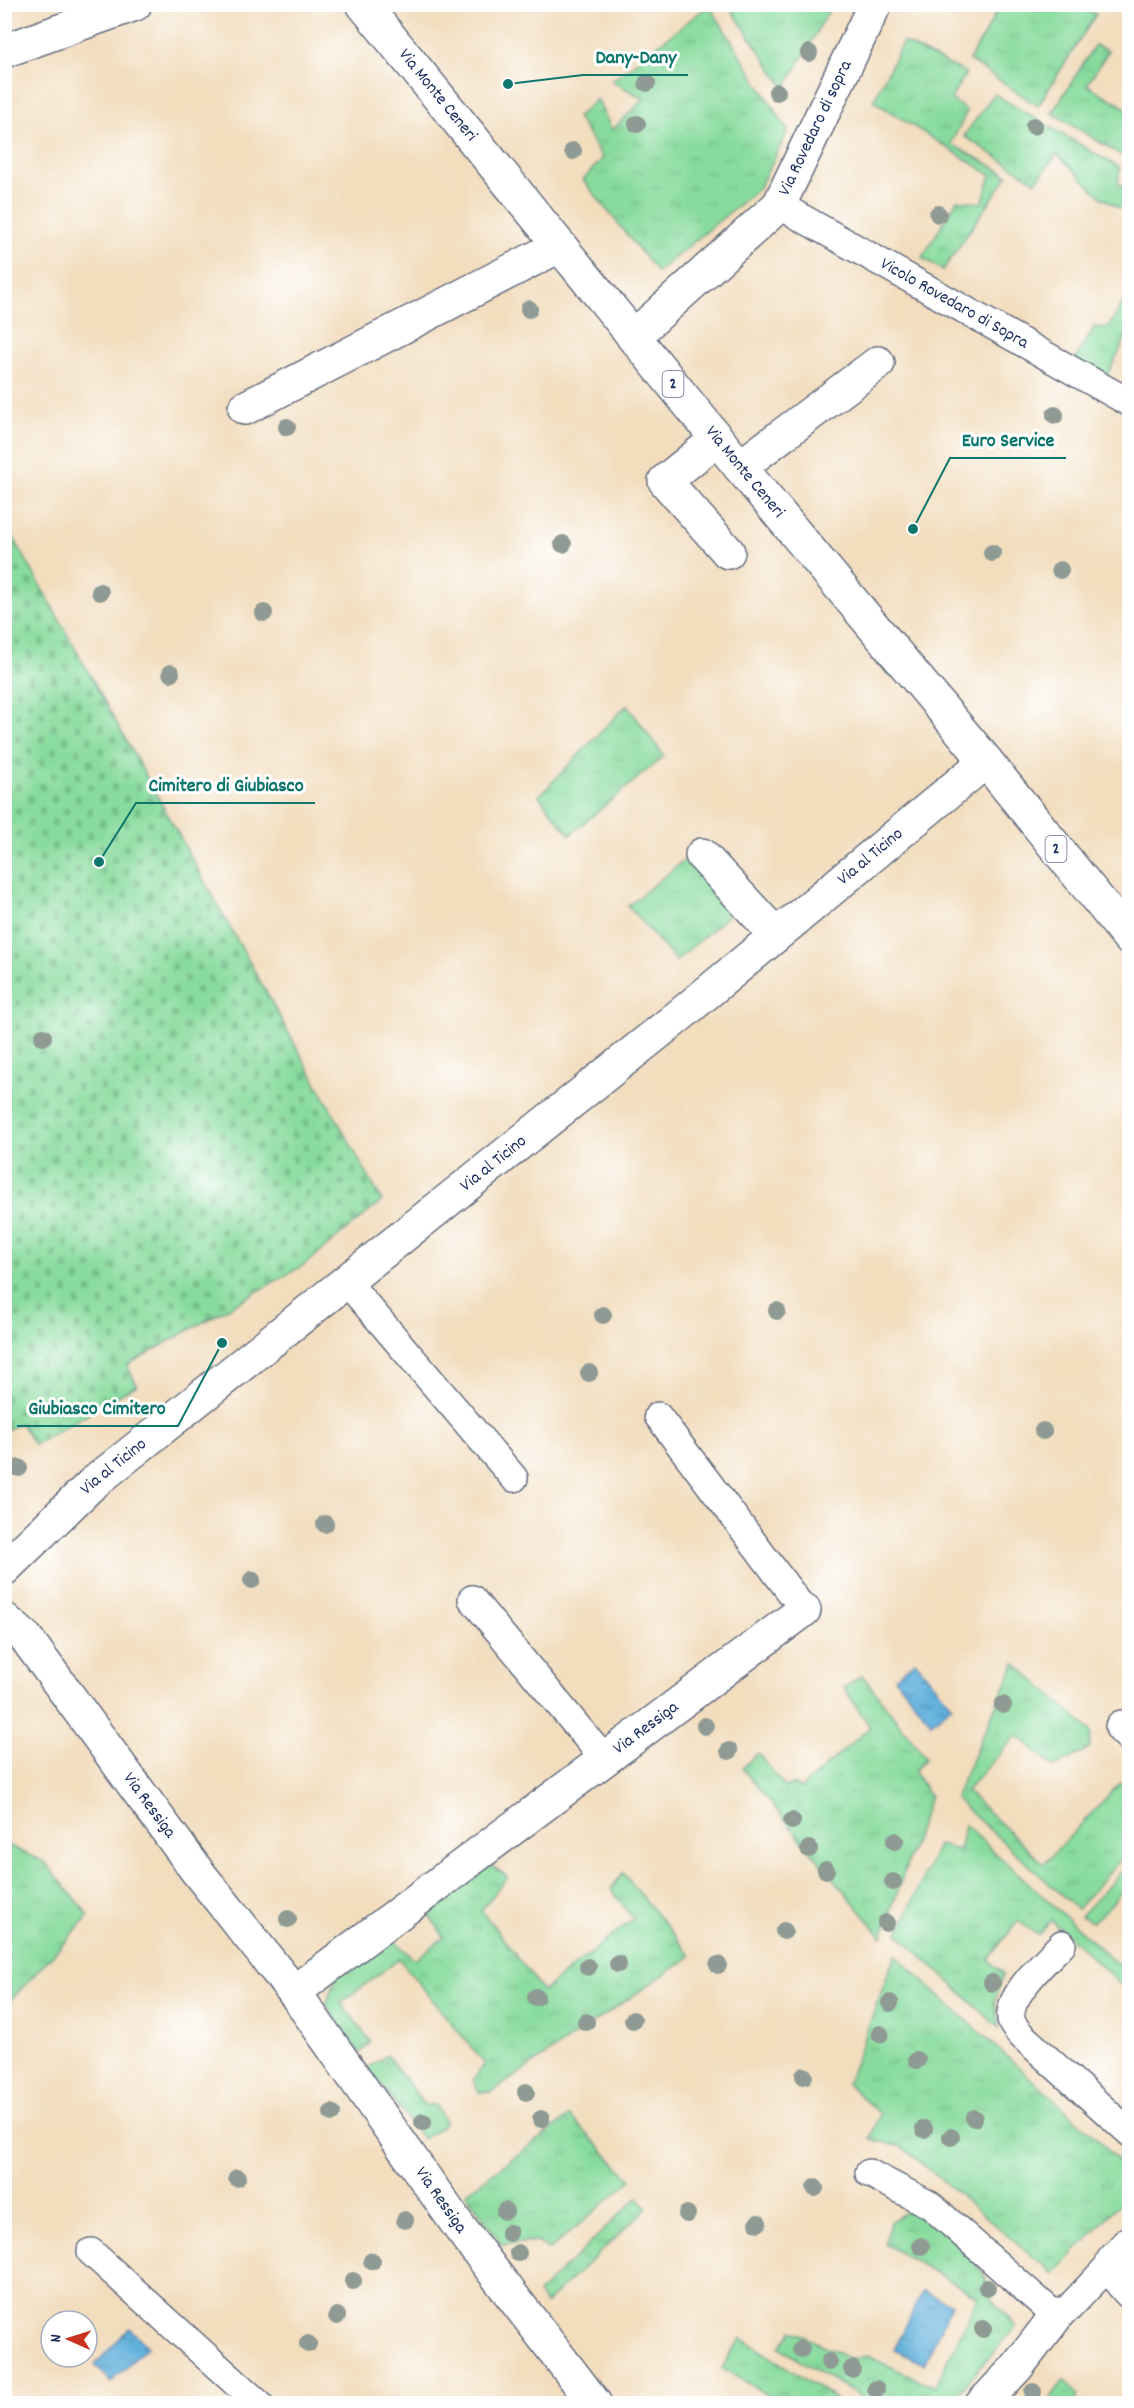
<svg xmlns="http://www.w3.org/2000/svg" width="1134" height="2408" viewBox="0 0 1134 2408" font-family="Dekko,sans-serif">
	<defs>
		<pattern id="grass-tufts" width="24" height="20" patternUnits="userSpaceOnUse" patternTransform="scale(1.5)"><rect width="24" height="20" fill="#88db9d"/><path d="M3 7l-1-3M5 7V3M7 7l1-3M15 17l-1-3M17 17v-4M19 17l1-3" fill="none" stroke="#75bc8a"/></pattern>
		<pattern id="cemetery-stones" width="16" height="16" patternUnits="userSpaceOnUse" patternTransform="scale(1.5)"><rect width="16" height="16" fill="#88db9d"/><path d="M2 7V4a2 2 0 0 1 4 0v3zM10 15v-3a2 2 0 0 1 4 0v3z" fill="#75bc8a"/></pattern>
		<pattern id="water-ripples" width="26" height="14" patternUnits="userSpaceOnUse" patternTransform="scale(1.5)"><rect width="26" height="14" fill="#60b0db"/><path d="M2 4q2-2 4 0t4 0M15 11q2-2 4 0t4 0" fill="none" stroke="#4e90b5"/></pattern>
	</defs>
	<rect width="100%" height="100%" fill="#fff"/>
	<filter id="ink" filterUnits="userSpaceOnUse"><feTurbulence type="fractalNoise" baseFrequency=".0167" numOctaves="2"/><feDisplacementMap in="SourceGraphic" scale="12" xChannelSelector="R" yChannelSelector="G"/><feConvolveMatrix kernelMatrix="1 2 1 2 8 2 1 2 1" color-interpolation-filters="sRGB"/></filter>
	<filter id="wash" filterUnits="userSpaceOnUse"><feTurbulence type="fractalNoise" baseFrequency=".008" numOctaves="4" result="noise"/><feDisplacementMap in="SourceGraphic" scale="24" xChannelSelector="R" yChannelSelector="G"/><feGaussianBlur stdDeviation="1.35" result="paint"/><feColorMatrix in="noise" values="0 0 0 0 0 0 0 0 0 0 0 0 0 0 0 0 0 1.4 0 .05"/><feComposite in="paint" operator="in"/></filter>
	<g filter="url(#wash)">
		<rect width="100%" height="100%" fill="#f2ddbd"/>
		<g fill="url(#grass-tufts)" stroke="#52857e" stroke-width="1.5">
			<polygon points="709,5 788,131 759,188 657,272 583,180 603,158 577,117 597,99 612,130 644,99 612,81"/>
			<polygon points="728,5 832,5 785,88"/>
			<polygon points="1001,5 1077,5 1096,14 1038,106 969,60"/>
			<polygon points="903,42 966,73 951,99 967,111 951,144 1008,175 943,270 922,258 957,200 982,203 991,175 873,101"/>
			<polygon points="1095,45 1108,51 1087,85 1129,110 1129,160 1052,113"/>
			<polygon points="994,94 1120,168 1118,183 1129,191 1129,214 1101,197 1057,154 1036,182 964,136"/>
			<polygon points="1129,293 1129,332 1105,379 1074,361 1094,327 1108,328"/>
			<polygon points="627,705 664,756 570,835 539,796"/>
			<polygon points="689,856 734,910 676,961 628,906"/>
			<polygon points="1015,1663 1091,1731 1090,1748 1054,1767 1017,1735 966,1791 1044,1864 1120,1783 1129,1783 1129,1850 1077,1909 955,1798"/>
			<polygon points="862,1675 926,1758 914,1771 930,1796 882,1937 742,1768 758,1753 785,1787 793,1784 801,1788 870,1727 844,1688"/>
			<polygon points="965,1825 1129,1975 1129,1992 1051,1920 1038,1935 1018,1921 988,1959 1003,1974 995,2000 999,2028 898,1934 938,1845 959,1850"/>
			<polygon points="5,1844 45,1862 89,1916 5,2006"/>
			<polygon points="489,1864 508,1877 481,1910 543,1991 633,1919 611,1889 623,1873 691,1956 492,2092 479,2092 473,2080 485,2064 399,1959 341,2003 371,2042 360,2053 326,2005 337,1975 390,1937 415,1960 444,1937 428,1913"/>
			<polygon points="1129,1864 1129,1883 1106,1910 1092,1922 1081,1916"/>
			<polygon points="895,1955 1105,2146 1129,2174 1129,2194 1054,2274 902,2147 870,2139 880,2114 847,2084"/>
			<polygon points="387,2055 424,2105 435,2105 446,2123 423,2139 368,2068"/>
			<polygon points="570,2116 631,2180 549,2250 536,2241 502,2245 466,2193"/>
			<polygon points="638,2197 647,2208 545,2304 538,2293"/>
			<polygon points="907,2211 931,2216 974,2258 985,2277 990,2296 1016,2327 949,2403 870,2403 780,2348 792,2330 850,2359 867,2356 935,2387 978,2297 885,2244 890,2222"/>
			<polygon points="741,2338 842,2403 781,2403 722,2368"/>
			<polygon points="1064,2380 1078,2396 1073,2403 1047,2403"/>
		</g>
		<polygon fill="url(#cemetery-stones)" stroke="#52857e" stroke-width="1.5" points="5,522 382,1201 304,1265 127,1365 137,1385 34,1445 21,1423 4,1431"/>
		<g fill="url(#water-ripples)" stroke="#3e709c" stroke-width="1.5">
			<polygon points="915,1661 952,1706 931,1723 895,1678"/>
			<polygon points="923,2291 952,2304 924,2364 894,2350"/>
			<polygon points="129,2328 148,2346 111,2382 95,2365"/>
		</g>
	</g>
	<g filter="url(#ink)">
		<g fill="none" stroke-linecap="round" stroke-linejoin="round">
			<defs>
				<g id="lane">
					<path id="s1" d="M779,205L1130,403"/>
					<polyline points="346,1281 514,1478"/>
					<polyline points="658,1416 804,1610"/>
					<polyline points="472,1599 605,1760"/>
					<path d="M1062,1944C1046,1961 1003,1998 1012,2023C1014,2027 1018,2031 1021,2035L1130,2133"/>
					<polyline points="869,2173 930,2205 1049,2310 1057,2315 1069,2308 1113,2261"/>
					<polyline points="91,2252 259,2404"/>
				</g>
				<g id="street">
					<polyline points="4,51 135,4"/>
					<path id="s2" d="M633,337L779,205L875,4"/>
					<polyline points="245,408 559,246"/>
					<polyline points="717,439 665,481 728,552"/>
					<polyline points="740,467 878,363"/>
					<polyline points="702,855 776,935"/>
					<path id="s3" d="M4,1569L92,1484L679,1016L986,761"/>
					<path id="s4" d="M4,1619L26,1638L197,1871L294,1992L460,2228L595,2404"/>
					<polyline points="1122,1727 1130,1735"/>
					<path id="s5" d="M294,1992L804,1610"/>
					<polyline points="1130,2243 1113,2261 1122,2283 1130,2292"/>
					<polyline points="982,2404 1017,2367 1057,2315"/>
				</g>
				<g id="primary">
					<path id="s6" d="M363,4L740,467L986,761L1130,939"/>
				</g>
			</defs>
			<use href="#lane" stroke="#666c7f" stroke-width="30"/>
			<use href="#street" stroke="#666c7f" stroke-width="36"/>
			<use href="#primary" stroke="#666c7f" stroke-width="36"/>
			<use href="#lane" stroke="#fff" stroke-width="27"/>
			<use href="#street" stroke="#fff" stroke-width="33"/>
			<use href="#primary" stroke="#fff" stroke-width="33"/>
		</g>
		<g fill="#8e9a93">
			<circle cx="809" cy="53" r="9"/>
			<circle cx="647" cy="83" r="9"/>
			<circle cx="777" cy="92" r="9"/>
			<circle cx="637" cy="124" r="9"/>
			<circle cx="1034" cy="126" r="9"/>
			<circle cx="573" cy="151" r="9"/>
			<circle cx="938" cy="214" r="9"/>
			<circle cx="529" cy="309" r="9"/>
			<circle cx="1055" cy="415" r="9"/>
			<circle cx="287" cy="427" r="9"/>
			<circle cx="563" cy="544" r="9"/>
			<circle cx="992" cy="553" r="9"/>
			<circle cx="1060" cy="570" r="9"/>
			<circle cx="100" cy="592" r="9"/>
			<circle cx="264" cy="613" r="9"/>
			<circle cx="171" cy="673" r="9"/>
			<circle cx="43" cy="1037" r="9"/>
			<circle cx="777" cy="1311" r="9"/>
			<circle cx="603" cy="1315" r="9"/>
			<circle cx="589" cy="1373" r="9"/>
			<circle cx="1043" cy="1431" r="9"/>
			<circle cx="19" cy="1468" r="9"/>
			<circle cx="325" cy="1524" r="9"/>
			<circle cx="252" cy="1580" r="9"/>
			<circle cx="1003" cy="1705" r="9"/>
			<circle cx="705" cy="1726" r="9"/>
			<circle cx="729" cy="1751" r="9"/>
			<circle cx="792" cy="1821" r="9"/>
			<circle cx="895" cy="1841" r="9"/>
			<circle cx="809" cy="1849" r="9"/>
			<circle cx="826" cy="1870" r="9"/>
			<circle cx="893" cy="1882" r="9"/>
			<circle cx="288" cy="1919" r="9"/>
			<circle cx="886" cy="1923" r="9"/>
			<circle cx="784" cy="1931" r="9"/>
			<circle cx="618" cy="1964" r="9"/>
			<circle cx="718" cy="1965" r="9"/>
			<circle cx="588" cy="1967" r="9"/>
			<circle cx="992" cy="1983" r="9"/>
			<circle cx="536" cy="1997" r="9"/>
			<circle cx="890" cy="2003" r="9"/>
			<circle cx="633" cy="2020" r="9"/>
			<circle cx="586" cy="2022" r="9"/>
			<circle cx="880" cy="2034" r="9"/>
			<circle cx="917" cy="2060" r="9"/>
			<circle cx="804" cy="2076" r="9"/>
			<circle cx="526" cy="2092" r="9"/>
			<circle cx="332" cy="2113" r="9"/>
			<circle cx="974" cy="2118" r="9"/>
			<circle cx="541" cy="2119" r="9"/>
			<circle cx="423" cy="2122" r="9"/>
			<circle cx="924" cy="2129" r="9"/>
			<circle cx="951" cy="2137" r="9"/>
			<circle cx="237" cy="2178" r="9"/>
			<circle cx="815" cy="2188" r="9"/>
			<circle cx="505" cy="2211" r="9"/>
			<circle cx="687" cy="2214" r="9"/>
			<circle cx="405" cy="2220" r="9"/>
			<circle cx="758" cy="2223" r="9"/>
			<circle cx="509" cy="2233" r="9"/>
			<circle cx="921" cy="2246" r="9"/>
			<circle cx="518" cy="2253" r="9"/>
			<circle cx="372" cy="2261" r="9"/>
			<circle cx="353" cy="2281" r="9"/>
			<circle cx="987" cy="2288" r="9"/>
			<circle cx="337" cy="2316" r="9"/>
			<circle cx="983" cy="2329" r="9"/>
			<circle cx="308" cy="2344" r="9"/>
			<circle cx="801" cy="2349" r="9"/>
			<circle cx="829" cy="2362" r="9"/>
			<circle cx="852" cy="2369" r="9"/>
			<circle cx="876" cy="2389" r="9"/>
			<circle cx="1033" cy="2392" r="9"/>
		</g>
	</g>
	<g text-anchor="middle" dominant-baseline="central" stroke-width="6" stroke-linejoin="round" paint-order="stroke">
		<g fill="#fff" stroke="#5f6d8e" stroke-width="1.5">
			<rect x="662.5" y="371" width="21" height="26" rx="4.5"/>
			<rect x="1045.5" y="836" width="21" height="26" rx="4.5"/>
		</g>
		<g font-size="16" font-weight="bold" fill="#1b2f5e">
			<text x="673" y="384">2</text>
			<text x="1056" y="849">2</text>
		</g>
		<g font-size="18" fill="#1b2f5e" stroke="#fff">
			<text stroke="none"><textPath href="#s6" startOffset="118">Via Monte Ceneri</textPath></text>
			<text stroke="none"><textPath href="#s2" startOffset="282">Via Rovedaro di sopra</textPath></text>
			<text stroke="none"><textPath href="#s1" startOffset="201">Vicolo Rovedaro di Sopra</textPath></text>
			<text stroke="none"><textPath href="#s6" startOffset="604">Via Monte Ceneri</textPath></text>
			<text stroke="none"><textPath href="#s3" startOffset="1122">Via al Ticino</textPath></text>
			<text stroke="none"><textPath href="#s3" startOffset="636">Via al Ticino</textPath></text>
			<text stroke="none"><textPath href="#s3" startOffset="150">Via al Ticino</textPath></text>
			<text stroke="none"><textPath href="#s5" startOffset="440">Via Ressiga</textPath></text>
			<text stroke="none"><textPath href="#s4" startOffset="237">Via Ressiga</textPath></text>
			<text stroke="none"><textPath href="#s4" startOffset="728">Via Ressiga</textPath></text>
		</g>
	</g>
	<path fill="none" stroke="#0f766e" stroke-width="2" d="M508 84L583 75H688M913 529L950 458H1066M99 862L136 803H315M222 1343L178 1426H17"/>
	<g fill="#0f766e" stroke="#fff" stroke-width="2">
		<circle cx="508" cy="84" r="6"/>
		<circle cx="913" cy="529" r="6"/>
		<circle cx="99" cy="862" r="6"/>
		<circle cx="222" cy="1343" r="6"/>
	</g>
	<g font-size="20" text-anchor="middle" font-weight="bold" fill="#0f766e" stroke="#fff" stroke-width="6" stroke-linejoin="round" paint-order="stroke">
		<text x="636" y="63">Dany-Dany</text>
		<text x="1008" y="446">Euro Service</text>
		<text x="226" y="791">Cimitero di Giubiasco</text>
		<text x="97" y="1414">Giubiasco Cimitero</text>
	</g>
	<rect width="1134" height="2408" fill="none" stroke="#fff" stroke-width="24"/>
	<g transform="translate(69 2339) rotate(273)"><circle r="28" fill="#ffffff" stroke="#a4acbf" stroke-width="1.5"/>
	<path d="M0-4.5L10 22L0 15L-10 22Z" fill="#c8321e"/>
	<text y="-9" font-size="16" font-weight="bold" text-anchor="middle" fill="#1b2f5e">N</text>
	</g>
</svg>
